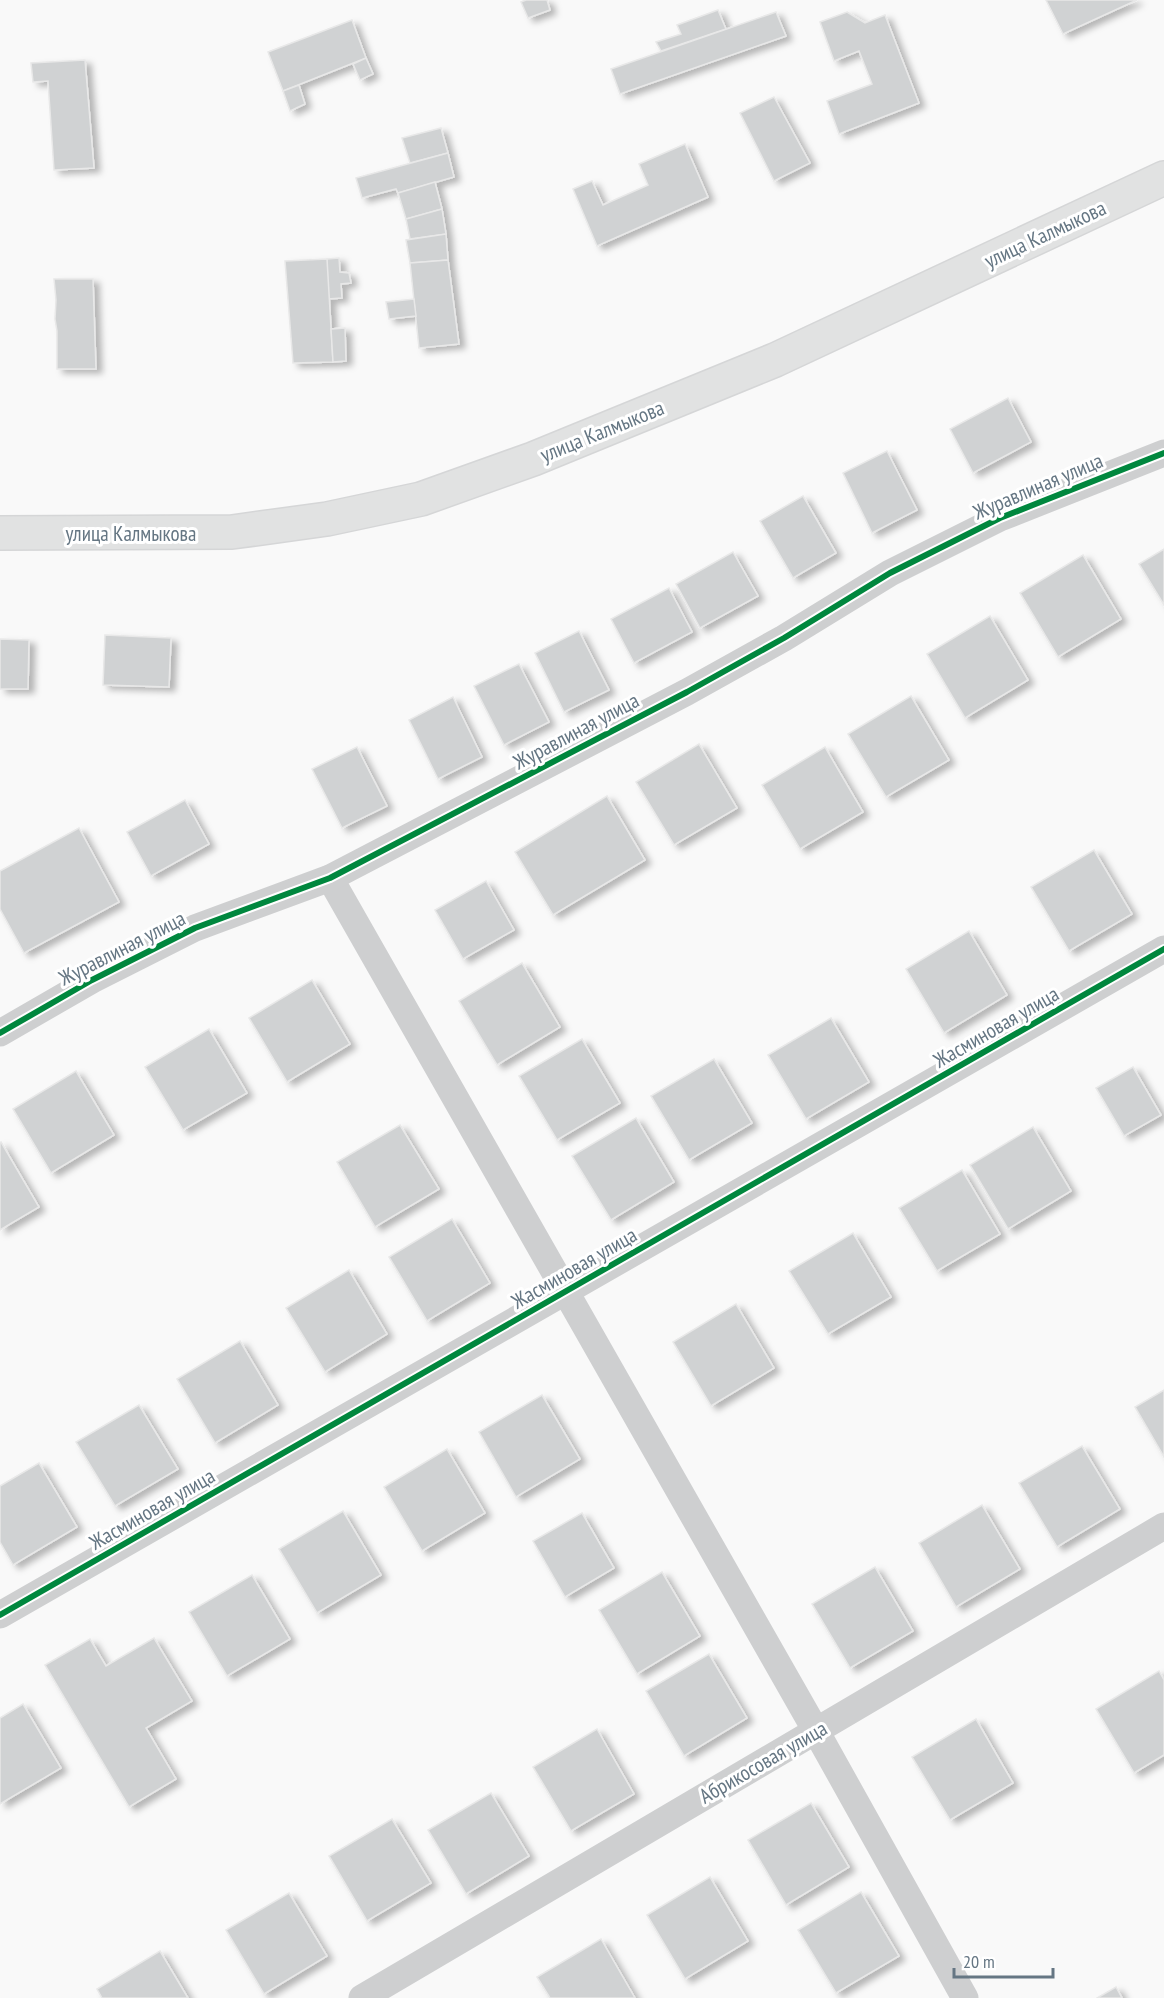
<svg xmlns="http://www.w3.org/2000/svg" width="1164" height="1998" viewBox="0 0 1164 1998" font-family="'PT Sans Narrow',sans-serif">
	<defs>
		<filter id="shadow"><feDropShadow dx="6" dy="4" stdDeviation="3" flood-color="#0004"/></filter>
	</defs>
	<rect width="100%" height="100%" fill="#f9f9f9"/>
	<g fill="#d0d2d3" stroke="#e8e8e8" stroke-width="1.5" filter="url(#shadow)">
		<polygon points="526,0 547,0 550,10 528,18 521,2"/>
		<polygon points="1046,0 1137,0 1063,34"/>
		<polygon points="718,10 726,29 661,51 656,42 681,34 677,25"/>
		<polygon points="776,12 786,36 620,94 611,69"/>
		<polygon points="847,12 865,23 885,15 919,103 839,134 827,101 872,84 859,51 834,61 820,22"/>
		<polygon points="352,20 366,58 283,91 268,52"/>
		<polygon points="366,58 373,74 360,80 353,64"/>
		<polygon points="85,60 94,168 54,170 48,81 33,82 31,63"/>
		<polygon points="299,85 305,104 290,111 283,91"/>
		<polygon points="774,97 810,163 774,181 740,113"/>
		<polygon points="441,128 448,153 410,163 402,138"/>
		<polygon points="685,144 708,197 597,246 573,189 592,181 603,205 648,185 639,164"/>
		<polygon points="448,153 454,177 398,193 396,189 362,198 356,178"/>
		<polygon points="435,182 442,209 406,219 398,193"/>
		<polygon points="442,209 446,234 410,239 406,219"/>
		<polygon points="446,234 448,260 410,263 406,240"/>
		<polygon points="339,258 340,272 349,273 351,283 341,284 342,298 328,299 327,259"/>
		<polygon points="327,259 333,362 293,363 285,261"/>
		<polygon points="448,260 459,344 419,348 410,263"/>
		<polygon points="54,279 93,279 96,369 57,369 57,331 55,319 56,300"/>
		<polygon points="414,299 416,316 389,319 386,302"/>
		<polygon points="345,328 346,361 333,362 331,329"/>
		<polygon points="1008,398 1031,442 973,473 950,429"/>
		<polygon points="887,451 917,510 872,533 843,473"/>
		<polygon points="803,496 836,553 793,578 760,521"/>
		<polygon points="1164,549 1164,605 1139,564"/>
		<polygon points="733,552 758,596 700,628 676,584"/>
		<polygon points="1083,555 1121,619 1058,657 1020,593"/>
		<polygon points="669,588 692,632 634,663 611,619"/>
		<polygon points="990,616 1028,680 965,718 927,654"/>
		<polygon points="579,631 609,690 564,712 535,653"/>
		<polygon points="105,635 171,638 169,687 103,685"/>
		<polygon points="0,639 29,640 28,689 0,689"/>
		<polygon points="519,664 549,722 504,745 474,686"/>
		<polygon points="911,696 949,760 886,797 848,734"/>
		<polygon points="453,697 482,757 438,779 409,720"/>
		<polygon points="699,744 737,808 674,845 636,782"/>
		<polygon points="357,747 387,806 342,828 312,769"/>
		<polygon points="825,747 863,812 800,849 762,785"/>
		<polygon points="607,796 645,860 553,915 515,852"/>
		<polygon points="185,800 209,844 151,876 127,832"/>
		<polygon points="79,828 119,902 24,953 0,909 0,871"/>
		<polygon points="1094,850 1132,914 1069,951 1031,887"/>
		<polygon points="486,881 514,930 463,959 435,910"/>
		<polygon points="969,931 1007,995 944,1033 906,969"/>
		<polygon points="522,963 560,1027 497,1065 459,1001"/>
		<polygon points="312,980 350,1044 287,1082 249,1018"/>
		<polygon points="831,1018 869,1082 806,1119 768,1055"/>
		<polygon points="209,1029 247,1093 183,1130 145,1067"/>
		<polygon points="582,1039 620,1103 557,1140 519,1076"/>
		<polygon points="714,1059 752,1123 689,1160 651,1096"/>
		<polygon points="1133,1067 1161,1115 1124,1136 1096,1088"/>
		<polygon points="76,1071 114,1135 51,1173 13,1109"/>
		<polygon points="636,1118 674,1182 611,1220 572,1156"/>
		<polygon points="400,1125 439,1189 375,1227 337,1162"/>
		<polygon points="1033,1127 1071,1191 1008,1229 970,1165"/>
		<polygon points="1,1142 39,1207 0,1230 0,1143"/>
		<polygon points="962,1170 1000,1234 937,1271 899,1208"/>
		<polygon points="452,1219 490,1283 427,1321 389,1257"/>
		<polygon points="853,1233 891,1297 828,1334 789,1271"/>
		<polygon points="349,1270 387,1334 325,1372 286,1308"/>
		<polygon points="736,1304 774,1368 711,1406 673,1342"/>
		<polygon points="240,1341 278,1405 215,1443 177,1379"/>
		<polygon points="1164,1390 1164,1457 1135,1407"/>
		<polygon points="542,1395 580,1459 516,1497 479,1432"/>
		<polygon points="139,1405 178,1469 115,1506 76,1442"/>
		<polygon points="1082,1446 1120,1509 1057,1547 1019,1483"/>
		<polygon points="447,1449 485,1513 422,1551 384,1487"/>
		<polygon points="39,1463 77,1527 13,1565 0,1542 0,1486"/>
		<polygon points="982,1505 1020,1569 956,1607 919,1543"/>
		<polygon points="343,1511 381,1575 317,1613 279,1549"/>
		<polygon points="582,1513 614,1568 565,1597 533,1541"/>
		<polygon points="875,1567 913,1631 850,1668 812,1604"/>
		<polygon points="662,1572 700,1636 637,1674 599,1610"/>
		<polygon points="252,1575 290,1639 227,1676 189,1612"/>
		<polygon points="154,1638 192,1701 146,1728 176,1779 129,1807 45,1665 90,1639 106,1666"/>
		<polygon points="709,1654 747,1718 684,1756 646,1691"/>
		<polygon points="1159,1671 1164,1680 1164,1755 1134,1773 1096,1709"/>
		<polygon points="23,1704 61,1768 0,1804 0,1718"/>
		<polygon points="976,1719 1013,1783 950,1820 912,1757"/>
		<polygon points="597,1729 634,1794 571,1831 533,1767"/>
		<polygon points="491,1793 529,1856 466,1894 428,1830"/>
		<polygon points="811,1803 849,1867 786,1905 748,1840"/>
		<polygon points="392,1819 431,1883 367,1921 329,1856"/>
		<polygon points="710,1877 748,1941 685,1979 647,1915"/>
		<polygon points="861,1892 899,1956 836,1993 798,1930"/>
		<polygon points="289,1893 327,1956 264,1994 226,1930"/>
		<polygon points="601,1939 635,1998 550,1998 537,1977"/>
		<polygon points="160,1951 188,1998 102,1998 97,1989"/>
		<polygon points="1116,1987 1122,1998 1097,1998"/>
	</g>
	<g fill="none" stroke-linecap="round" stroke-linejoin="round">
		<defs>
			<polyline id="secondary" points="0,533 232,532 327,519 421,499 533,459 775,360 1164,178"/>
		</defs>
		<use href="#secondary" stroke="#d5d6d7" stroke-width="36"/>
		<g stroke="#cecfd0" stroke-width="27">
			<polyline points="330,878 816,1731 965,1998"/>
			<polyline points="0,1033 92,980 195,928 330,878 687,692 784,638 890,573 1000,518 1164,453"/>
			<polyline points="0,1615 1164,949"/>
			<polyline points="362,1998 1164,1526"/>
		</g>
		<use href="#secondary" stroke="#e1e2e2" stroke-width="33"/>
		<defs>
			<g id="cycleway">
				<polyline points="0,1033 92,980 195,928 330,878 687,692 784,638 890,573 1000,518 1164,453"/>
				<polyline points="0,1615 1164,949"/>
			</g>
		</defs>
		<use href="#cycleway" stroke="#fff" stroke-width="10"/>
		<use href="#cycleway" stroke="#00873e" stroke-width="6"/>
	</g>
	<g text-anchor="middle" dominant-baseline="central" stroke-width="6" stroke-linejoin="round" paint-order="stroke">
		<g font-size="21" fill="#657683" stroke="#fff">
			<text transform="translate(1045 234) rotate(-25)">улица Калмыкова</text>
			<text transform="translate(602 431) rotate(-22)">улица Калмыкова</text>
			<text transform="translate(1038 486) rotate(-23)">Журавлиная улица</text>
			<text x="131" y="533">улица Калмыкова</text>
			<text transform="translate(576 731) rotate(-28)">Журавлиная улица</text>
			<text transform="translate(122 948) rotate(-27)">Журавлиная улица</text>
			<text transform="translate(996 1027) rotate(-30)">Жасминовая улица</text>
			<text transform="translate(574 1268) rotate(-30)">Жасминовая улица</text>
			<text transform="translate(152 1509) rotate(-30)">Жасминовая улица</text>
			<text transform="translate(763 1762) rotate(-30)">Абрикосовая улица</text>
		</g>
	</g>
	<path d="M954 1968v9h99v-9" fill="none" stroke="#657683" stroke-width="3"/>
	<text x="963" y="1968" font-size="18" fill="#657683" stroke="#ffffff" stroke-width="4.5" paint-order="stroke">20 m</text>
</svg>
